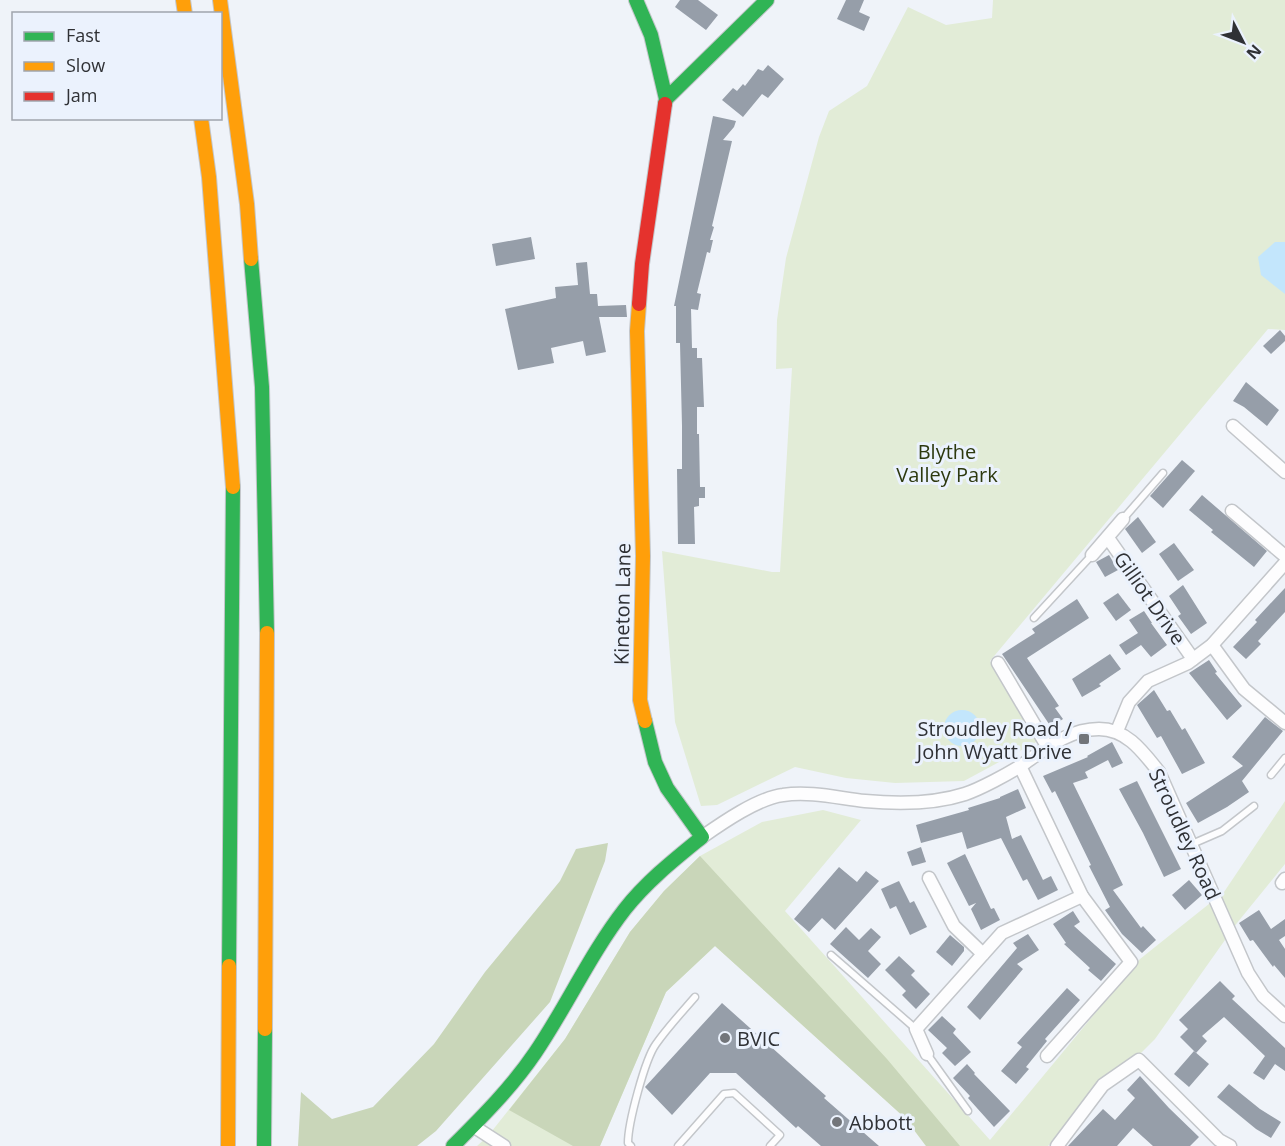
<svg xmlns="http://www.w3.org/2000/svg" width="1285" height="1146" viewBox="0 0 1285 1146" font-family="'Open Sans',sans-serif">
	<rect width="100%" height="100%" fill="#eff3f9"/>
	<g fill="#e2ecd7">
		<polygon points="993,0 1285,0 1285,330 1268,329 990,661 1038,741 964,781 895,783 846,778 795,767 717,805 701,806 675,722 662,551 772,572 780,572 792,368 776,369 777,320 786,258 819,137 829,111 867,86 908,7 946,25 992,18"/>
		<polygon points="1285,801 1285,864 1237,923 1155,1039 1048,1146 926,1146 905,1118 715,946 666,992 600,1146 477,1146 488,1136 565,1039 630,932 664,891 700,856 762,822 823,810 861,820 785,911 990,1140 1140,959 1224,892"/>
	</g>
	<g fill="#c9d6b9">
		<polygon points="608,843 605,861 550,1002 436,1131 417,1146 298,1146 301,1092 332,1119 373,1107 434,1044 485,972 560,881 576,849"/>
		<polygon points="700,856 887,1059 960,1146 926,1146 905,1118 715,946 666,992 600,1146 573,1146 509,1110 565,1039 630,932 664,891"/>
	</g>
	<g fill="#c3e6fc">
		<polygon points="1275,242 1285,242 1285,294 1261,275 1258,257"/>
		<circle cx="962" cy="728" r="18"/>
	</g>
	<g fill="#969ea9">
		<polygon points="680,0 698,0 718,15 706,30 675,7"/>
		<polygon points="846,0 864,0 859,12 870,17 864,31 837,19"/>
		<polygon points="768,65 784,79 768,98 762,94 743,117 722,100 733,88 737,91 743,84 745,86 758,69 763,71"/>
		<polygon points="713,116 736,121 734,127 723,140 732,141 712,226 714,227 710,240 713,240 710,253 707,252 697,293 701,294 698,310 691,309 692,348 697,348 697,358 702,358 704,407 697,407 697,434 699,434 700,487 705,487 705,498 699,498 699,506 694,507 695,544 678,544 677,469 682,469 682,426 680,343 676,343 676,306 674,306"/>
		<polygon points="531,237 535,259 496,266 492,244"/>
		<polygon points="587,262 590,294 597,294 598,306 626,305 627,317 599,317 606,352 586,356 583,341 551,348 554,363 518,370 505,309 556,298 555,287 578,285 576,263"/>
		<polygon points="1280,330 1285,336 1285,341 1271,354 1263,346"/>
		<polygon points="1246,382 1279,410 1267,426 1244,407 1233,401"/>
		<polygon points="1182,460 1195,471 1163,508 1150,496"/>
		<polygon points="1202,495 1267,551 1254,567 1211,532 1213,530 1189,510"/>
		<polygon points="1138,517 1156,542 1142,553 1125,529"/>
		<polygon points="1174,543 1194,570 1178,581 1159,554"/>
		<polygon points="1109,555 1118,570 1105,577 1096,562"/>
		<polygon points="1183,585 1207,623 1191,634 1178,616 1181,614 1169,596"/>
		<polygon points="1285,588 1285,612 1258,641 1261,644 1246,659 1233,647 1257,622 1255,620"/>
		<polygon points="1118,593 1131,610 1116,621 1103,603"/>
		<polygon points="1077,599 1089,618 1027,658 1059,706 1055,708 1063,719 1051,727 1002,654 1035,633 1032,629"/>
		<polygon points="1144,611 1152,623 1151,623 1167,645 1151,657 1141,645 1126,655 1119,645 1138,633 1129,620"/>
		<polygon points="1110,654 1121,669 1099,684 1101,686 1082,697 1072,679"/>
		<polygon points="1209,660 1217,672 1215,673 1242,706 1227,720 1189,673"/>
		<polygon points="1154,690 1167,711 1170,710 1182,730 1185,728 1205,763 1182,774 1161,736 1157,738 1137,705"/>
		<polygon points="1265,717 1283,731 1242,781 1249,792 1227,807 1198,823 1186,803 1243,766 1232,757"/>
		<polygon points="1112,742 1123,763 1112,768 1108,760 1085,772 1088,778 1073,783 1123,885 1113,890 1141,928 1143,926 1156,940 1142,953 1122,934 1105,910 1110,907 1089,866 1091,865 1055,791 1052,793 1043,776 1088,757 1087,756"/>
		<polygon points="1137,781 1181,869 1164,877 1143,833 1119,789"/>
		<polygon points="1018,789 1026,808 1006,817 1012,839 1021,835 1043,880 1051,876 1058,890 1038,900 1027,879 1023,881 1001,838 967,849 962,832 921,843 916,825 969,810 968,808 1000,798 1000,797"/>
		<polygon points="921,847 926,862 912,866 907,852"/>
		<polygon points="965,854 991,909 994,908 1000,920 981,930 971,909 976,903 969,906 947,863"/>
		<polygon points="839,867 857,882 866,871 879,881 835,930 822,918 809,932 794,919"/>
		<polygon points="1189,880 1202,895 1185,910 1172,895"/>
		<polygon points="899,881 910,903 914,901 927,927 910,935 896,906 890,909 881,889"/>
		<polygon points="1259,910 1271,929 1285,919 1285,936 1279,940 1285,949 1285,978 1274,965 1273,967 1253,940 1250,941 1239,923"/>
		<polygon points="1073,911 1080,922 1074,926 1116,964 1101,981 1088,970 1090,968 1064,944 1066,943 1053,924"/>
		<polygon points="846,927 859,940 871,928 881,937 868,951 881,964 868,978 830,944"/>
		<polygon points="1028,934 1039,950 1017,964 1023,969 980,1020 967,1007 1017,948 1013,943"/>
		<polygon points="950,935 964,947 964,951 952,966 936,952"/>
		<polygon points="899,956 915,971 911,975 930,994 916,1009 902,995 906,991 885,970"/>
		<polygon points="1220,981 1235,996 1232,999 1285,1048 1285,1071 1275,1064 1264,1080 1253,1073 1265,1056 1224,1017 1202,1036 1207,1041 1196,1053 1180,1037 1188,1029 1179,1020"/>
		<polygon points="1067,988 1080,1000 1045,1039 1047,1041 1026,1067 1029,1069 1016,1084 1001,1071 1022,1047 1017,1043"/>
		<polygon points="722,1003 826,1096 824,1098 879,1146 821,1146 798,1126 796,1128 736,1073 710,1073 672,1115 645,1087"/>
		<polygon points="942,1016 956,1029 953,1033 971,1052 955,1066 942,1053 947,1048 928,1030"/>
		<polygon points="1194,1051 1209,1064 1189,1087 1174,1074"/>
		<polygon points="967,1064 975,1073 974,1074 1010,1111 994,1127 968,1098 970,1096 953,1078"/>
		<polygon points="1140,1076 1169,1108 1199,1137 1190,1146 1153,1146 1133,1128 1117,1146 1068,1146 1103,1109 1115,1120 1135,1098 1127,1090"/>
		<polygon points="1229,1084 1260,1109 1281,1122 1271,1138 1256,1129 1217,1097"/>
	</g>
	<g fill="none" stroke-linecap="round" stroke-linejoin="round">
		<defs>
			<g id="lane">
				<polyline points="1123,519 1163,473"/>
				<polyline points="1034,618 1092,555"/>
				<polyline points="1271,775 1285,758"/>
				<polyline points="1192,844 1222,831 1254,806"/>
				<polyline points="831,955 916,1029"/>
				<polyline points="927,1054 968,1111"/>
				<path d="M631,1146L628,1143C628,1123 645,1059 656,1044C668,1027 682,1012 695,997"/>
				<polyline points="678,1146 724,1094 734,1093 780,1135 770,1146"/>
			</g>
			<g id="street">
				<polyline points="1233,426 1285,472"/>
				<polyline points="1232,511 1285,556"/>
				<polyline points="1108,538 1193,659"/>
				<polyline points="1092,555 1123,519"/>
				<polyline points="1212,645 1244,689 1285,723"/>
				<polyline points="998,663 1047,746"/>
				<polyline points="1117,731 1129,702 1148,681 1188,663 1212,645 1285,563"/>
				<polyline points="1020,766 1082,896 1131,962 1047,1056"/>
				<path d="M702,837C722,823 758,798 783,795C810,791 838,798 865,801C897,804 934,804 965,794C980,789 1008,774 1022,765C1045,749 1069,729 1099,729C1127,729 1143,752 1159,772L1248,973L1263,996L1285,1016"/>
				<polyline points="929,878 954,926 983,954"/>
				<polyline points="1282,883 1285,879"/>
				<polyline points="927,1054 916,1029 1002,933 1082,896"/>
				<polyline points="473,1126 504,1146"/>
				<polyline points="1057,1146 1103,1085 1139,1060 1219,1140 1230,1146"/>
			</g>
			<g id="fast">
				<polyline points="636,0 651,35 666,99"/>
				<polyline points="665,104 666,99 767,0"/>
				<polyline points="251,259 262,387 267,633"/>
				<polyline points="229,966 233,487"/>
				<polyline points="264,1146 265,1029"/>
				<path d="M453,1146C482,1117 512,1087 535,1053C567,1006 590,954 625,909C647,881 675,859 702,837L667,788L655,762L645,721"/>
			</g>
			<g id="slow">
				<polyline points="183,0 185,14"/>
				<polyline points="220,0 247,204 251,259"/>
				<polyline points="201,118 209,177 233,487"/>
				<polyline points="639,304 637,331 643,556 640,700 645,721"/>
				<polyline points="265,1029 267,633"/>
				<polyline points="228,1146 229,966"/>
			</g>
			<polyline id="jam" points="639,304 642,264 665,104"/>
		</defs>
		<use href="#lane" stroke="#c3c6ca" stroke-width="9"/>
		<use href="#street" stroke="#c3c6ca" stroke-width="15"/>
		<use href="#fast" stroke="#c3c6ca" stroke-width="16"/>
		<use href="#slow" stroke="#c3c6ca" stroke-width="16"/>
		<use href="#jam" stroke="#c3c6ca" stroke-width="16"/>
		<use href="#lane" stroke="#fdfdfe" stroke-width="6"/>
		<use href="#street" stroke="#fdfdfe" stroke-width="12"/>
		<use href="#fast" stroke="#30b455" stroke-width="14"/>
		<use href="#slow" stroke="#ff9f0a" stroke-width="14"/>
		<use href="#jam" stroke="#e5322d" stroke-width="14"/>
	</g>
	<g fill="#72757a" stroke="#ebf2fd" stroke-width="2">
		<rect x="1078" y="733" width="12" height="12" rx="3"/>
		<circle cx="725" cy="1038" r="6"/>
		<circle cx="837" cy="1122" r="6"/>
	</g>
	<g text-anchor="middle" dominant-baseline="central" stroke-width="6" stroke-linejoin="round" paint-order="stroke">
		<g font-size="20" fill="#2d390f" stroke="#ebf2fd">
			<text x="947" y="451">Blythe<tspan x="947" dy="23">Valley Park</tspan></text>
		</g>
		<g font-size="20" fill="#2f3135" stroke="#ebf2fd">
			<text transform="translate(1150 598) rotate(55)">Gilliot Drive</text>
			<text transform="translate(622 604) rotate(-89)">Kineton Lane</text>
			<text transform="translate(1185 834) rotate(65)">Stroudley Road</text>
		</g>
		<g font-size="20" fill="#2f3135" stroke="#ebf2fd" text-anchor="start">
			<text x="1072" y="728" text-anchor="end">Stroudley Road /<tspan x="1072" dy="23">John Wyatt Drive</tspan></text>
			<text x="737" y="1038">BVIC</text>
			<text x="849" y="1122">Abbott</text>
		</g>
	</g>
	<rect x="12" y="12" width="210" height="108" fill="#ebf2fd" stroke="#a0a5ad" stroke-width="1.5"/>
	<rect x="24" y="32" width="30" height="9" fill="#30b455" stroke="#a0a5ad" stroke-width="1.5"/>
	<text x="66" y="42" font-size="18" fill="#2f3135">Fast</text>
	<rect x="24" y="62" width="30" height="9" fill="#ff9f0a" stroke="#a0a5ad" stroke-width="1.5"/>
	<text x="66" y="72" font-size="18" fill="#2f3135">Slow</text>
	<rect x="24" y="92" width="30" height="9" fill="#e5322d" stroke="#a0a5ad" stroke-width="1.5"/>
	<text x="66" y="102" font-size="18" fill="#2f3135">Jam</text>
	<g transform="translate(1243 42) rotate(132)" stroke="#ebf2fd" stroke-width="4.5" paint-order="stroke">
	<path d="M0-4.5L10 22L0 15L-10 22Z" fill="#2f3135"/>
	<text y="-9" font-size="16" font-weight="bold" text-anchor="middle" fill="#2f3135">N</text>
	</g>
</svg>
